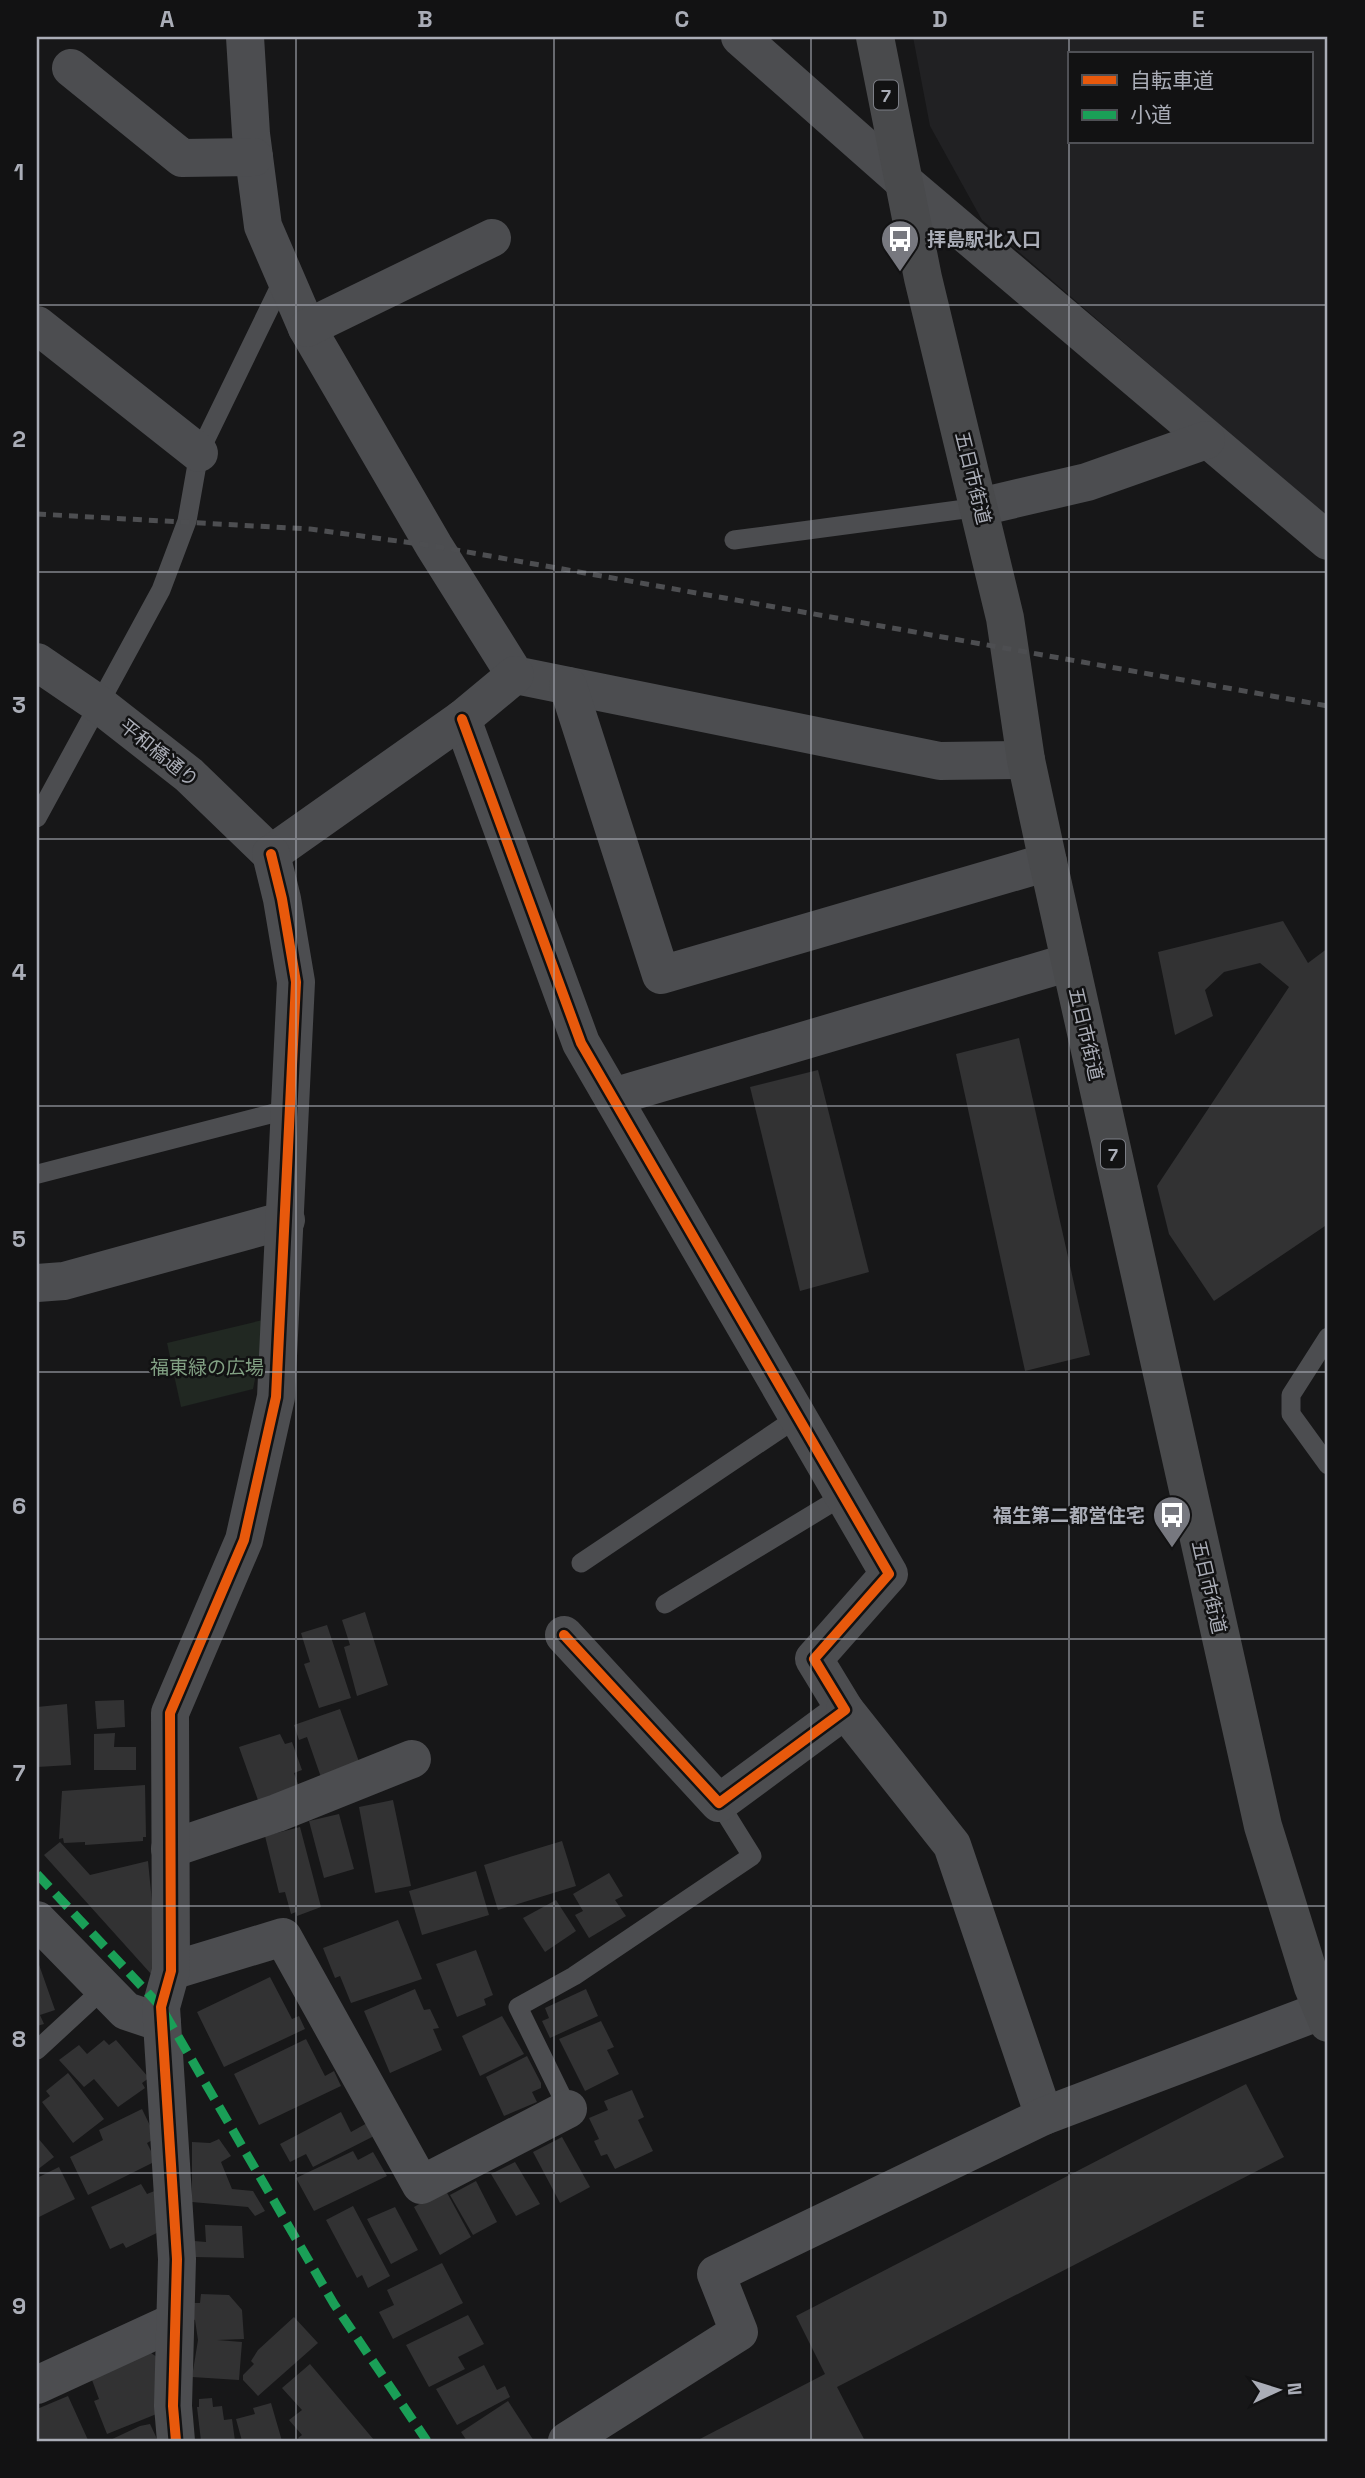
<svg xmlns="http://www.w3.org/2000/svg" width="1365" height="2478" viewBox="0 0 1365 2478" font-family="'Space Grotesk','Noto Sans JP',sans-serif">
	<rect width="100%" height="100%" fill="#171718"/>
	<path fill="#212123" fill-rule="evenodd" d="M913,37H1328V519L982,220L930,126ZM1069,54H1311V142H1069Z"/>
	<polygon fill="#212822" points="267,1319 253,1389 181,1407 167,1343"/>
	<g fill="#323233">
		<polygon points="1283,921 1308,963 1328,948 1328,1224 1214,1301 1169,1234 1157,1186 1289,987 1260,963 1224,972 1205,990 1213,1016 1175,1035 1158,952"/>
		<polygon points="1019,1038 1090,1355 1025,1371 956,1054"/>
		<polygon points="818,1070 869,1272 800,1291 750,1087"/>
		<polygon points="365,1612 388,1685 357,1696 344,1647 350,1645 342,1620"/>
		<polygon points="327,1625 351,1698 319,1708 304,1664 310,1662 301,1633"/>
		<polygon points="124,1700 125,1727 97,1729 95,1701"/>
		<polygon points="67,1704 71,1765 37,1767 37,1707"/>
		<polygon points="340,1709 362,1770 323,1783 307,1737 299,1740 294,1725"/>
		<polygon points="115,1733 114,1747 136,1747 136,1770 94,1770 94,1734"/>
		<polygon points="280,1734 285,1744 292,1742 302,1770 294,1773 300,1790 259,1803 239,1747"/>
		<polygon points="145,1785 146,1837 143,1837 143,1841 85,1845 85,1842 64,1843 63,1838 59,1839 62,1791"/>
		<polygon points="393,1800 411,1886 375,1893 359,1807"/>
		<polygon points="339,1814 354,1869 324,1878 309,1821"/>
		<polygon points="300,1827 321,1907 297,1916 296,1912 291,1914 285,1892 279,1893 265,1836"/>
		<polygon points="562,1841 576,1886 498,1910 484,1865"/>
		<polygon points="60,1842 90,1875 148,1861 159,1974 152,1975 44,1855"/>
		<polygon points="476,1871 489,1915 422,1935 409,1891"/>
		<polygon points="609,1873 623,1896 615,1900 626,1916 589,1938 575,1915 583,1911 573,1894"/>
		<polygon points="556,1900 576,1931 545,1952 523,1918"/>
		<polygon points="398,1920 422,1979 351,2003 340,1976 335,1978 323,1948"/>
		<polygon points="476,1950 493,1995 484,1999 486,2005 457,2017 436,1964"/>
		<polygon points="37,1959 55,2010 40,2015 44,2024 37,2026"/>
		<polygon points="270,1977 292,2019 299,2016 305,2029 224,2067 197,2012"/>
		<polygon points="415,1989 424,2010 430,2009 439,2028 433,2029 442,2050 390,2073 364,2011"/>
		<polygon points="586,1989 598,2016 550,2038 542,2021 549,2018 545,2008"/>
		<polygon points="502,2016 524,2054 480,2076 462,2036"/>
		<polygon points="601,2021 614,2047 607,2050 619,2074 585,2091 559,2039"/>
		<polygon points="306,2039 325,2076 334,2071 341,2086 259,2125 234,2074"/>
		<polygon points="104,2040 109,2045 116,2040 149,2078 142,2083 145,2088 118,2107 94,2079 84,2087 59,2060 79,2045 87,2054"/>
		<polygon points="527,2056 541,2083 541,2088 532,2092 537,2102 504,2116 486,2077"/>
		<polygon points="68,2073 104,2119 73,2143 42,2102 50,2096 46,2091"/>
		<polygon points="1246,2084 1284,2157 837,2387 865,2441 696,2441 825,2374 796,2316"/>
		<polygon points="632,2090 644,2117 638,2120 653,2151 615,2169 607,2154 601,2156 594,2141 599,2139 589,2118 608,2110 604,2101"/>
		<polygon points="142,2109 156,2138 147,2143 156,2161 88,2195 70,2157 103,2140 99,2130"/>
		<polygon points="341,2112 351,2132 369,2122 376,2135 313,2167 306,2154 290,2162 280,2144"/>
		<polygon points="37,2137 54,2157 37,2170"/>
		<polygon points="562,2137 590,2187 560,2203 533,2152"/>
		<polygon points="219,2139 231,2156 221,2162 232,2189 253,2191 265,2211 255,2216 248,2207 192,2202 192,2142 210,2143"/>
		<polygon points="353,2151 358,2160 373,2152 387,2176 314,2211 296,2178"/>
		<polygon points="515,2162 540,2204 516,2216 491,2174"/>
		<polygon points="59,2167 75,2199 37,2218 37,2178"/>
		<polygon points="476,2181 497,2222 473,2235 450,2195"/>
		<polygon points="141,2184 147,2194 162,2188 165,2229 126,2248 123,2243 110,2249 91,2207"/>
		<polygon points="445,2189 471,2237 440,2255 414,2207"/>
		<polygon points="353,2206 390,2276 368,2288 362,2275 357,2278 326,2220"/>
		<polygon points="395,2207 418,2250 391,2264 367,2219"/>
		<polygon points="205,2225 242,2226 244,2258 194,2257 194,2241 206,2242"/>
		<polygon points="442,2263 463,2303 393,2339 379,2312 394,2305 387,2290"/>
		<polygon points="201,2294 229,2295 242,2310 244,2339 217,2340 242,2342 239,2380 192,2377 198,2340 195,2320 192,2319 193,2303 200,2303"/>
		<polygon points="468,2315 484,2344 458,2357 465,2369 429,2387 406,2345"/>
		<polygon points="294,2317 318,2343 258,2396 243,2380 243,2375 254,2364 251,2361 258,2350"/>
		<polygon points="148,2351 157,2357 159,2413 107,2434 94,2401 99,2399 92,2380"/>
		<polygon points="310,2364 374,2440 372,2441 300,2441 298,2438 302,2435 289,2420 302,2410 282,2388"/>
		<polygon points="484,2365 497,2390 505,2386 510,2397 457,2425 436,2389"/>
		<polygon points="68,2396 88,2440 37,2441 37,2409"/>
		<polygon points="212,2398 213,2407 222,2406 224,2420 232,2419 235,2441 201,2441 197,2407 199,2407 199,2399"/>
		<polygon points="508,2401 534,2441 467,2441 461,2432"/>
		<polygon points="271,2403 282,2441 242,2441 236,2419 255,2414 253,2408"/>
		<polygon points="150,2424 158,2441 108,2441 140,2426"/>
	</g>
	<g fill="none" stroke-linecap="round" stroke-linejoin="round">
		<g stroke="#4c4d50" stroke-width="19">
			<polyline points="734,540 980,507"/>
			<polyline points="37,818 161,590 187,521 199,453 284,278"/>
			<polyline points="38,1174 290,1109"/>
			<polyline points="1328,1337 1291,1395 1291,1414 1328,1465"/>
			<polyline points="581,1563 798,1417"/>
			<polyline points="665,1604 843,1496"/>
			<polyline points="37,2050 102,1990"/>
			<polyline points="568,2109 518,2007 574,1976 752,1856 719,1803"/>
		</g>
		<g stroke="#4c4d50" stroke-width="38">
			<polyline points="245,37 251,134 263,226 307,328 434,546 515,675 940,761 1026,760"/>
			<polyline points="740,37 902,180 1328,541"/>
			<polyline points="71,68 182,158 254,157"/>
			<polyline points="37,325 199,453"/>
			<polyline points="307,328 492,238"/>
			<polyline points="980,507 1087,482 1206,440"/>
			<polyline points="37,662 97,703 189,775 271,854"/>
			<polyline points="568,686 661,975 1048,862"/>
			<polyline points="462,719 581,1043 889,1574 814,1659 845,1710 719,1803 564,1635"/>
			<polyline points="271,854 462,719 515,675"/>
			<polyline points="613,1097 1070,962"/>
			<polyline points="37,1283 64,1281 286,1220"/>
			<polyline points="845,1710 952,1845 1044,2116"/>
			<polyline points="170,1849 277,1813 412,1759"/>
			<polyline points="37,1920 126,2011 162,2023"/>
			<polyline points="171,1971 283,1937 421,2185 568,2109"/>
			<polyline points="37,2385 174,2322"/>
			<polyline points="176,2441 173,2406 177,2259 161,2007 171,1971 170,1713 244,1540 276,1397 296,982 282,899 271,854"/>
			<polyline points="567,2441 739,2332 716,2274 1044,2116 1323,2010"/>
		</g>
		<polyline stroke="#494a4c" stroke-width="38" points="875,37 923,278 1005,618 1026,760 1048,862 1263,1826 1313,1987 1328,2023"/>
		<polyline stroke="#4d4e51" stroke-width="5" stroke-dasharray="9 7" stroke-linecap="butt" points="37,514 310,529 434,546 1328,706"/>
		<polyline stroke="#1a9f57" stroke-width="9" stroke-dasharray="18 9" stroke-linecap="butt" points="37,1874 161,2007 334,2304 427,2441"/>
		<defs>
			<g id="cycleway">
				<polyline points="462,719 581,1043 889,1574 814,1659 845,1710 719,1803 564,1635"/>
				<polyline points="176,2441 173,2406 177,2259 161,2007 171,1971 170,1713 244,1540 276,1397 296,982 282,899 271,854"/>
			</g>
		</defs>
		<use href="#cycleway" stroke="#121213" stroke-width="15"/>
		<use href="#cycleway" stroke="#e8590c" stroke-width="10"/>
	</g>
	<path fill="none" stroke="#aaadb7" stroke-width="2" stroke-opacity="0.55" d="M296,37V2441M554,37V2441M811,37V2441M1069,37V2441M37,305H1328M37,572H1328M37,839H1328M37,1106H1328M37,1372H1328M37,1639H1328M37,1906H1328M37,2173H1328"/>
	<defs>
		<symbol id="bus-pin" viewBox="-11 -11 22 30"><path d="M0 17L-7.5 6A9.5 9.5 0 1 1 7.5 6Z" fill="#77787f" stroke="#121213"/><path d="M-5-6H5V4H4V6H2V4H-2V6H-4V4H-5ZM-3.5-4V0h7V-4ZM-3.5 1.2v1.5H-2V1.2ZM2 1.2v1.5H3.5V1.2Z" fill="#fff"/></symbol>
	</defs>
	<g fill-rule="evenodd">
		<use href="#bus-pin" x="878" y="217" width="44" height="60"/>
		<use href="#bus-pin" x="1150" y="1493" width="44" height="60"/>
	</g>
	<g text-anchor="middle" dominant-baseline="central" stroke-width="5" stroke-linejoin="round" paint-order="stroke">
		<g fill="#121213" stroke="#7c7e86" stroke-width="2">
			<rect x="874" y="80.5" width="24" height="29" rx="5"/>
			<rect x="1101" y="1139.5" width="24" height="29" rx="5"/>
		</g>
		<g font-size="18" font-weight="bold" fill="#aaadb7">
			<text x="886" y="95">7</text>
			<text x="1113" y="1154">7</text>
		</g>
		<g font-size="19" font-weight="bold" fill="#aaadb7" stroke="#121213" text-anchor="start">
			<text x="927" y="239">拝島駅北入口</text>
			<text x="1145" y="1515" text-anchor="end">福生第二都営住宅</text>
		</g>
		<g font-size="19" fill="#aaadb7" stroke="#121213">
			<text transform="translate(973 478) rotate(76)">五日市街道</text>
			<text transform="translate(159 753) rotate(39)">平和橋通り</text>
			<text transform="translate(1086 1034) rotate(77)">五日市街道</text>
			<text transform="translate(1209 1587) rotate(77)">五日市街道</text>
		</g>
		<g font-size="19" fill="#82a184" stroke="#121213">
			<text x="207" y="1367">福東緑の広場</text>
		</g>
	</g>
	<rect width="1365" height="2478" fill="none" stroke="#121213" stroke-width="77"/>
	<rect x="1068" y="52" width="245" height="91" fill="#121213" stroke="#4f5055" stroke-width="2"/>
	<rect x="1082" y="75" width="35" height="10" fill="#e8590c" stroke="#4f5055" stroke-width="2"/>
	<text x="1130" y="88" font-size="21" fill="#aaadb7">自転車道</text>
	<rect x="1082" y="110" width="35" height="10" fill="#1a9f57" stroke="#4f5055" stroke-width="2"/>
	<text x="1130" y="122" font-size="21" fill="#aaadb7">小道</text>
	<g transform="translate(1278 2390) rotate(86)" stroke="#121213" stroke-width="5" paint-order="stroke">
	<path d="M0-5L12 26L0 18L-12 26Z" fill="#aaadb7"/>
	<text y="-10" font-size="19" font-weight="bold" text-anchor="middle" fill="#aaadb7">N</text>
	</g>
	<rect x="38" y="38" width="1288" height="2402" fill="none" stroke="#aaadb7" stroke-width="2.5"/>
	<g font-size="23" text-anchor="middle" font-weight="bold" fill="#aaadb7">
		<text x="167" y="27">A</text>
		<text x="425" y="27">B</text>
		<text x="682" y="27">C</text>
		<text x="940" y="27">D</text>
		<text x="1198" y="27">E</text>
		<text x="19" y="180">1</text>
		<text x="19" y="447">2</text>
		<text x="19" y="713">3</text>
		<text x="19" y="980">4</text>
		<text x="19" y="1247">5</text>
		<text x="19" y="1514">6</text>
		<text x="19" y="1781">7</text>
		<text x="19" y="2047">8</text>
		<text x="19" y="2314">9</text>
	</g>
</svg>
